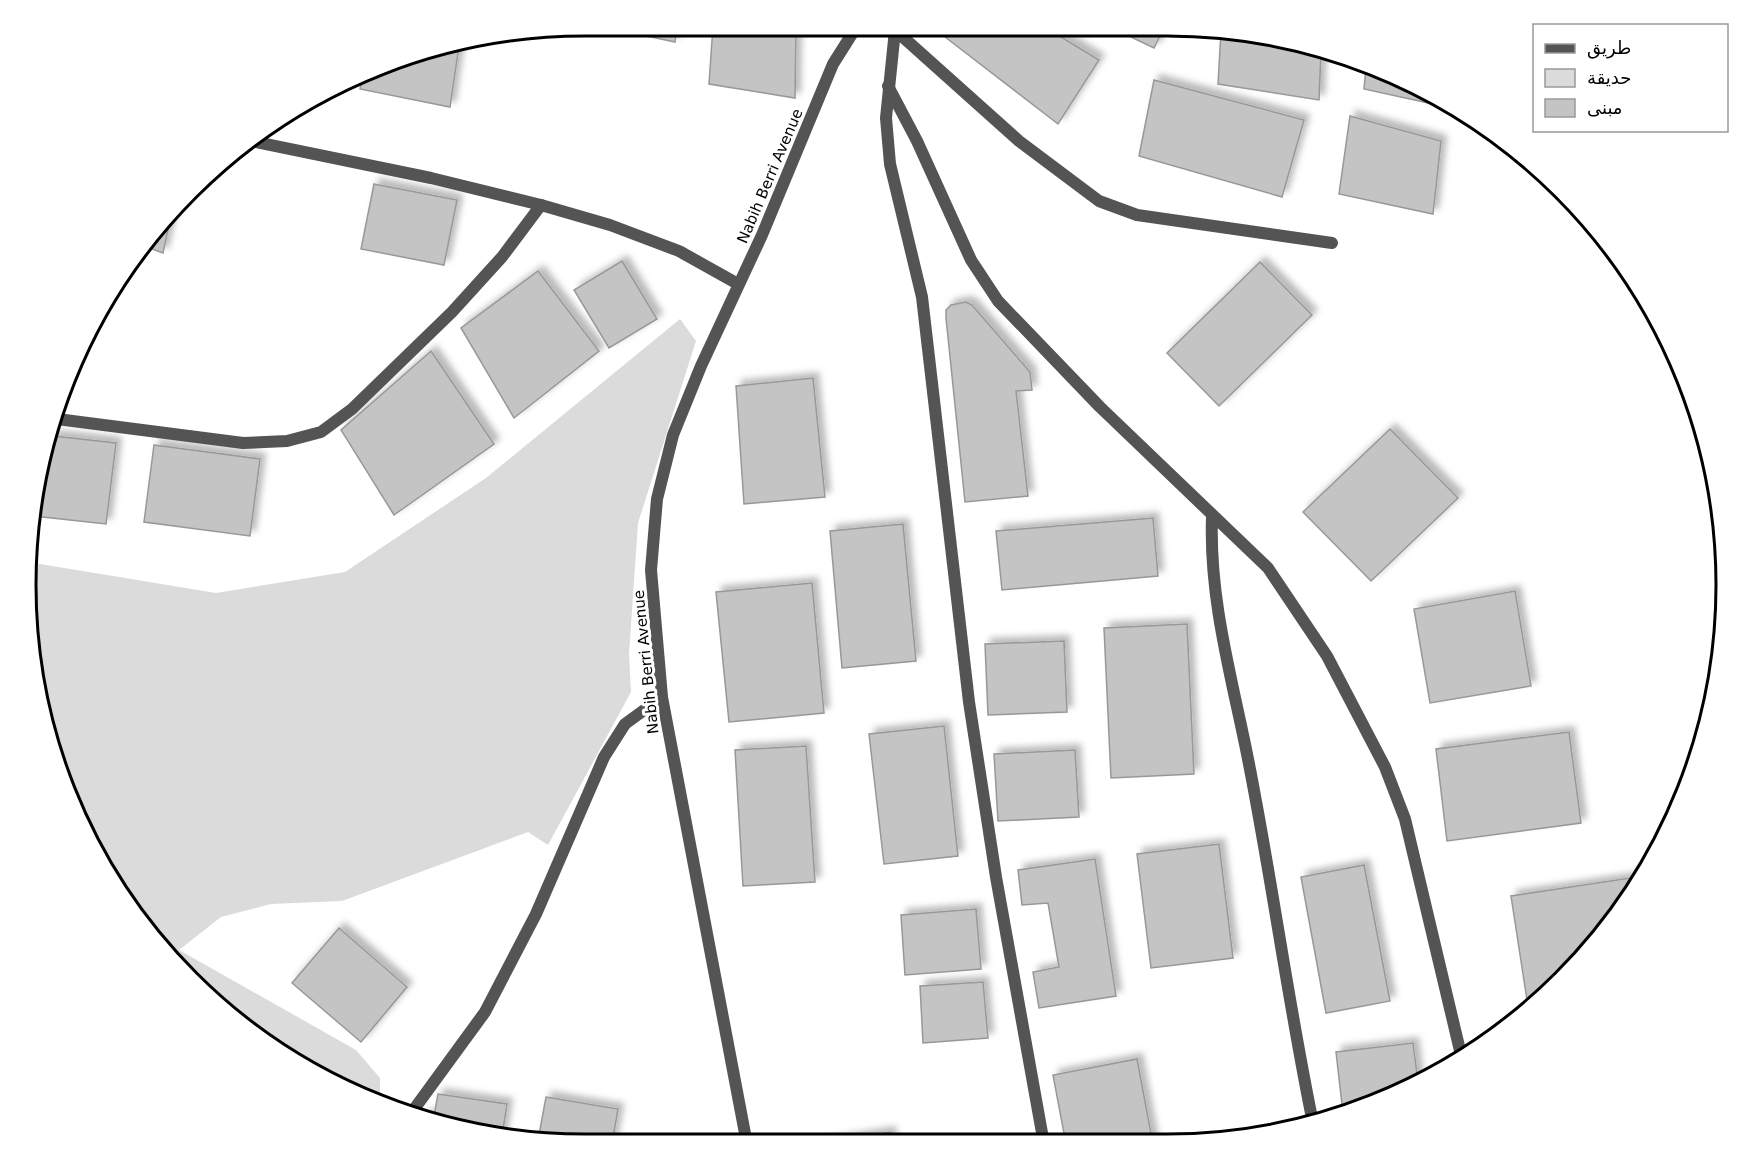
<svg xmlns="http://www.w3.org/2000/svg" width="1752" height="1170" viewBox="0 0 1752 1170" font-family="'DejaVu Sans','Noto Sans Arabic',sans-serif">
	<defs>
		<filter id="shadow"><feDropShadow dx="5.5" dy="-5.5" stdDeviation="3" flood-color="#0004"/></filter>
	</defs>
	<rect width="100%" height="100%" fill="#fff"/>
	<polygon fill="#dbdbdb" points="680,319 696,341 638,523 629,654 631,692 548,845 528,832 342,901 271,904 221,917 179,950 356,1050 380,1078 380,1101 337,1087 190,981 100,864 36,694 28,562 216,593 345,572 486,478"/>
	<g fill="#c4c4c4" stroke="#989898" stroke-width="1.5" filter="url(#shadow)">
		<polygon points="600,26 677,26 675,42"/>
		<polygon points="713,26 796,26 795,98 709,84"/>
		<polygon points="943,26 1043,26 1099,60 1058,124 940,33"/>
		<polygon points="1108,26 1165,26 1154,48"/>
		<polygon points="1221,31 1276,36 1321,51 1319,100 1218,84"/>
		<polygon points="459,46 450,107 360,89 362,77 405,55"/>
		<polygon points="1366,67 1415,83 1434,97 1433,104 1364,89"/>
		<polygon points="1154,80 1304,120 1282,197 1139,156"/>
		<polygon points="1350,116 1441,141 1433,214 1339,194"/>
		<polygon points="374,184 457,200 444,265 361,249"/>
		<polygon points="171,216 163,253 141,245 141,244"/>
		<polygon points="622,261 657,319 609,348 574,290"/>
		<polygon points="1260,262 1312,315 1219,406 1167,353"/>
		<polygon points="538,271 599,351 514,418 461,328"/>
		<polygon points="966,302 972,305 1030,372 1032,390 1016,391 1028,496 965,502 946,318 946,310 951,305"/>
		<polygon points="431,351 494,444 394,515 341,430"/>
		<polygon points="813,378 825,497 744,504 736,386"/>
		<polygon points="1390,429 1458,498 1371,581 1303,512"/>
		<polygon points="53,436 116,443 106,524 34,516"/>
		<polygon points="154,445 260,459 250,536 144,522"/>
		<polygon points="1153,518 1158,576 1002,590 996,531"/>
		<polygon points="903,524 916,661 842,668 830,531"/>
		<polygon points="812,583 824,713 729,722 716,592"/>
		<polygon points="1515,591 1531,686 1430,703 1414,609"/>
		<polygon points="1187,624 1194,774 1111,778 1104,628"/>
		<polygon points="1064,641 1067,712 988,715 985,644"/>
		<polygon points="944,726 958,856 884,864 869,734"/>
		<polygon points="1569,732 1581,823 1447,841 1436,749"/>
		<polygon points="806,746 815,882 743,886 735,750"/>
		<polygon points="1075,750 1079,817 998,821 994,754"/>
		<polygon points="1219,844 1233,958 1151,968 1137,854"/>
		<polygon points="1095,859 1116,996 1039,1008 1033,972 1059,967 1048,903 1022,905 1018,870"/>
		<polygon points="1364,865 1390,1001 1326,1013 1301,877"/>
		<polygon points="1630,878 1632,896 1563,980 1541,998 1527,1000 1511,896"/>
		<polygon points="976,909 981,969 905,975 901,915"/>
		<polygon points="339,928 407,987 361,1042 292,983"/>
		<polygon points="983,982 988,1038 923,1043 920,986"/>
		<polygon points="1413,1043 1418,1082 1381,1102 1343,1113 1336,1052"/>
		<polygon points="1137,1059 1153,1144 1066,1144 1053,1075"/>
		<polygon points="438,1094 507,1104 502,1136 476,1134 424,1116 425,1114 434,1116"/>
		<polygon points="546,1097 618,1109 612,1144 538,1140"/>
		<polygon points="890,1132 892,1144 816,1144"/>
	</g>
	<g fill="none" stroke-linecap="round" stroke-linejoin="round">
		<g stroke="#545454" stroke-width="12">
			<polyline points="891,26 895,30 886,118 890,164 922,297 969,702 996,877 1044,1144"/>
			<polyline points="895,30 1019,141 1099,201 1137,215 1332,243"/>
			<polyline points="888,86 917,141 971,260 998,301 1100,407 1268,568 1327,656 1385,767 1405,819 1462,1059"/>
			<polyline points="251,141 431,178 541,205 610,225 679,251 738,284"/>
			<polyline points="57,419 243,443 287,441 321,432 352,409 452,312 502,257 541,205"/>
			<path d="M1212,517C1209,600 1232,678 1248,759C1272,880 1288,1002 1313,1123"/>
			<polyline points="412,1112 485,1012 536,914 604,757 625,724 662,697"/>
		</g>
		<polyline stroke="#545454" stroke-width="12" points="747,1144 662,697 651,570 657,499 673,435 701,366 762,235 833,64 857,26"/>
	</g>
	<g text-anchor="middle" dominant-baseline="central" stroke-width="6" stroke-linejoin="round" paint-order="stroke">
		<g font-size="15" fill="#000" stroke="#fff">
			<text transform="translate(770 176) rotate(-67)">Nabih Berri Avenue</text>
			<text transform="translate(646 662) rotate(-96)">Nabih Berri Avenue</text>
		</g>
	</g>
	<path d="M0 0H1752V1170H0ZM585 36H1167A549 549 0 0 1 1716 585V585A549 549 0 0 1 1167 1134H585A549 549 0 0 1 36 585V585A549 549 0 0 1 585 36Z" fill="#fff" fill-rule="evenodd"/>
	<path fill="none" stroke="#000" stroke-width="3" d="M585 36H1167A549 549 0 0 1 1716 585V585A549 549 0 0 1 1167 1134H585A549 549 0 0 1 36 585V585A549 549 0 0 1 585 36Z"/>
	<rect x="1533" y="24" width="195" height="108" fill="#ffffff" stroke="#999999" stroke-width="1.5"/>
	<rect x="1545" y="44" width="30" height="9" fill="#545454" stroke="#999999" stroke-width="1.5"/>
	<text x="1587" y="54" font-size="18" fill="#000000">طريق</text>
	<rect x="1545" y="69" width="30" height="18" fill="#dbdbdb" stroke="#999999" stroke-width="1.5"/>
	<text x="1587" y="84" font-size="18" fill="#000000">حديقة</text>
	<rect x="1545" y="99" width="30" height="18" fill="#c4c4c4" stroke="#999999" stroke-width="1.5"/>
	<text x="1587" y="114" font-size="18" fill="#000000">مبنى</text>
</svg>
